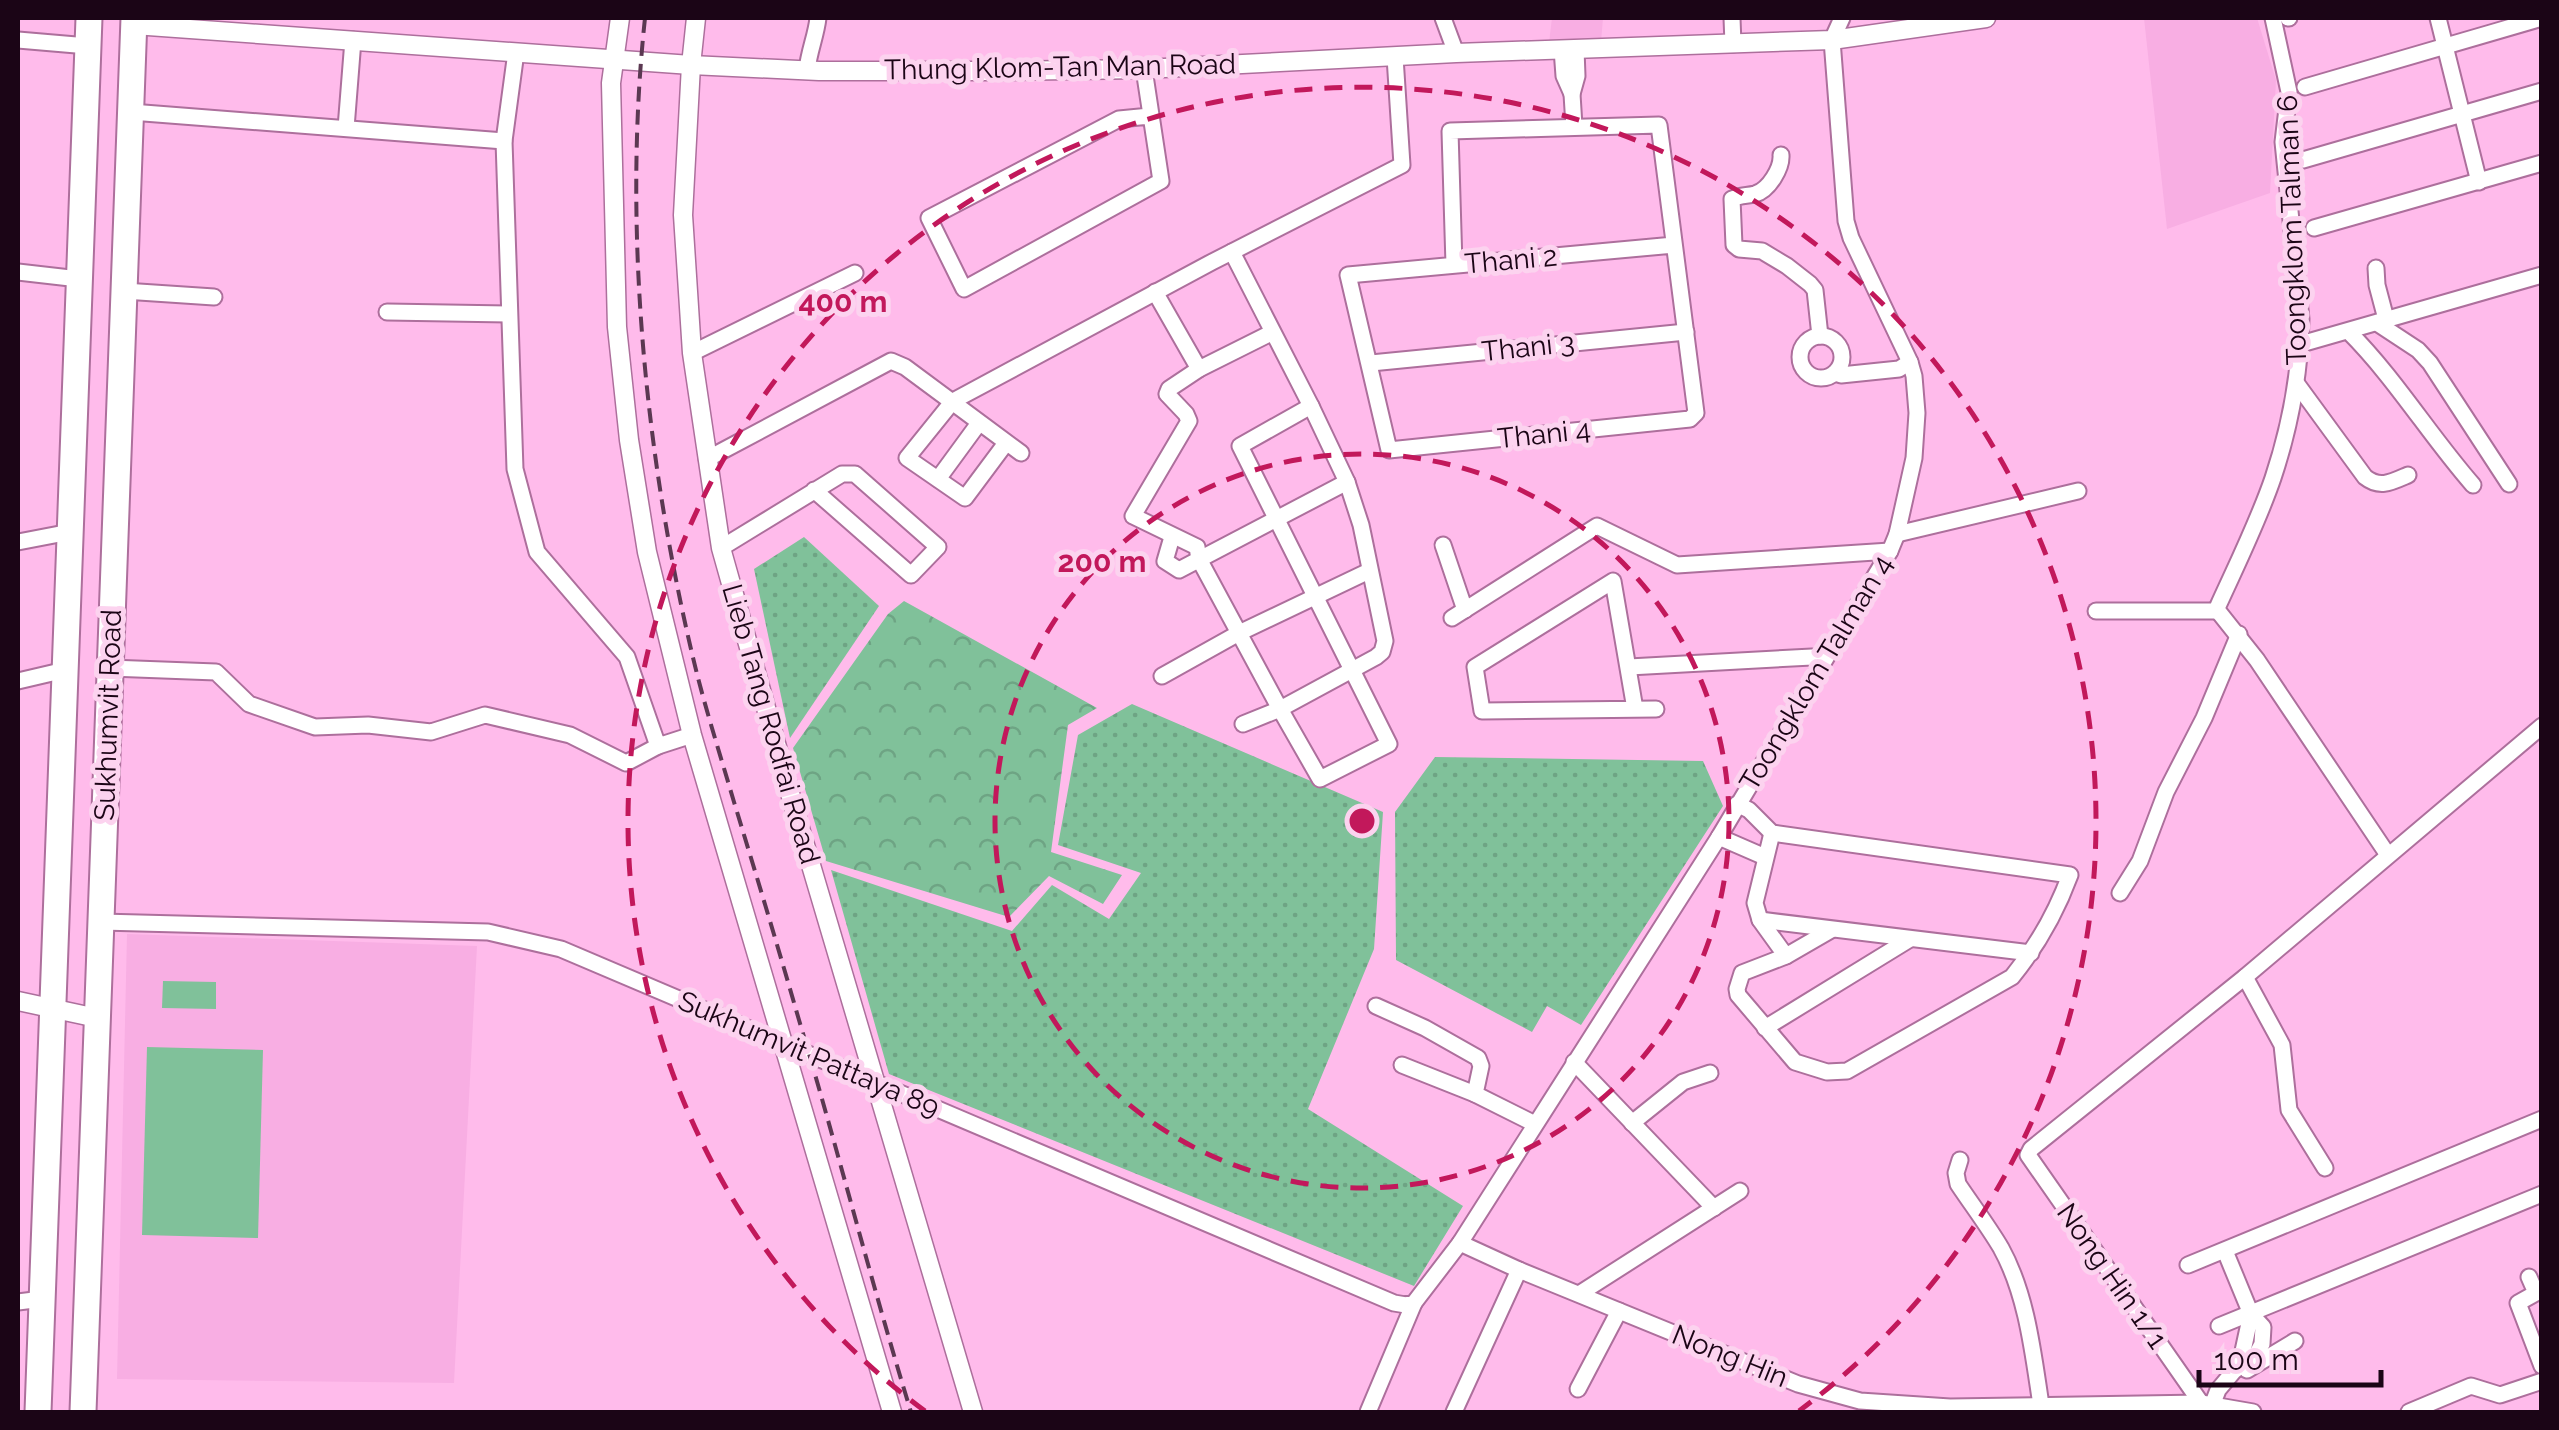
<svg xmlns="http://www.w3.org/2000/svg" width="2559" height="1430" viewBox="0 0 2559 1430" font-family="Raleway,sans-serif">
	<defs>
		<pattern id="green-dots" width="8" height="8" patternUnits="userSpaceOnUse" patternTransform="scale(2.5)"><rect width="8" height="8" fill="#80c19a"/><path d="M2 2h.1M6 6h.1" fill="none" stroke="#6ea484" stroke-width="1.8" stroke-linecap="round"/></pattern>
		<pattern id="forest-crowns" width="20" height="18" patternUnits="userSpaceOnUse" patternTransform="scale(2.5)"><rect width="20" height="18" fill="#80c19a"/><path d="M2 6a3 3 0 1 1 6 0M12 15a3 3 0 1 1 6 0" fill="none" stroke="#6ea484"/></pattern>
	</defs>
	<rect width="100%" height="100%" fill="#ffbbeb"/>
	<g fill="#f8aee3">
		<polygon points="1552,18 1603,18 1601,42 1549,43"/>
		<polygon points="2144,18 2257,18 2276,80 2270,193 2167,229"/>
		<polygon points="127,934 477,946 454,1383 117,1379"/>
	</g>
	<g fill="url(#green-dots)">
		<polygon points="804,537 879,606 790,738 754,569"/>
		<polygon points="1132,704 1383,812 1374,949 1308,1109 1463,1206 1414,1286 889,1074 831,870 1012,931 1052,885 1109,919 1141,873 1058,845 1078,735"/>
		<polygon points="1435,757 1703,761 1723,806 1581,1025 1547,1006 1532,1032 1396,960 1395,812"/>
	</g>
	<polygon fill="url(#forest-crowns)" points="904,601 1097,708 1068,725 1051,852 1122,875 1103,904 1049,876 1009,917 826,861 793,748 888,614"/>
	<g fill="#80c19a">
		<polygon points="163,981 216,982 216,1009 162,1008"/>
		<polygon points="147,1047 263,1050 258,1238 142,1235"/>
	</g>
	<g fill="none" stroke-linecap="round" stroke-linejoin="round">
		<defs>
			<g id="minor">
				<polyline points="1443,18 1456,53"/>
				<polyline points="1732,18 1733,44"/>
				<path d="M2273,18L2289,92L2283,142L2301,319C2300,372 2290,427 2273,478C2258,522 2237,564 2218,606V611L2257,660L2388,855"/>
				<polyline points="2288,18 2289,18"/>
				<polyline points="2438,18 2479,182"/>
				<polyline points="18,40 88,46"/>
				<polyline points="1562,49 1564,76 1572,94"/>
				<polyline points="516,52 504,141 515,469 537,552 627,657 658,746 692,735"/>
				<polyline points="1144,69 1161,181 964,289 929,218 1119,119 1150,116"/>
				<path d="M807,70C809,51 816,36 818,18"/>
				<polyline points="2305,87 2542,18"/>
				<polyline points="131,112 504,141"/>
				<polyline points="1574,126 1572,94 1577,76 1576,49"/>
				<polyline points="346,128 353,40"/>
				<path d="M1781,155C1782,168 1769,190 1755,194C1746,196 1740,195 1732,199L1734,245L1739,249L1762,251L1787,266L1810,284L1815,290L1820,336"/>
				<polyline points="2303,160 2542,91"/>
				<polyline points="2314,228 2542,163"/>
				<polyline points="1232,252 1311,406 1347,482 1361,525 1385,641 1382,652 1376,657 1280,709 1243,724"/>
				<polyline points="1454,265 1450,131 1659,125 1696,413 1690,419 1389,450 1348,275 1674,245"/>
				<polyline points="2376,268 2377,285 2386,319"/>
				<polyline points="18,272 79,279"/>
				<polyline points="124,291 214,297"/>
				<polyline points="1155,292 1199,369"/>
				<polyline points="387,312 508,314"/>
				<polyline points="2377,323 2418,350 2430,363 2509,484"/>
				<path d="M2349,332C2395,378 2430,436 2473,485"/>
				<polyline points="1271,333 1199,369 1169,389 1167,394 1186,414 1189,421 1133,516 1197,547 1199,559 1280,709 1320,779 1389,744 1240,446 1311,406"/>
				<circle cx="1821" cy="357" r="21"/>
				<polyline points="2301,344 2542,275"/>
				<polyline points="692,353 855,273"/>
				<polyline points="1371,363 1686,332"/>
				<polyline points="1835,373 1841,375 1899,369 1910,362"/>
				<path d="M2297,384L2365,477C2380,489 2392,482 2408,475"/>
				<polyline points="1006,443 965,498 907,458 953,401 1212,262 1402,165 1395,57"/>
				<polyline points="707,459 891,361 905,367 1021,453"/>
				<polyline points="938,479 979,423"/>
				<polyline points="1897,534 2078,491"/>
				<polyline points="1172,537 1165,561 1179,570 1347,482"/>
				<polyline points="18,542 70,532"/>
				<polyline points="1443,545 1465,610"/>
				<polyline points="721,548 842,474 855,474 938,547 911,575 814,490"/>
				<polyline points="2096,611 2218,611"/>
				<polyline points="1452,618 1597,526 1677,565 1890,551"/>
				<polyline points="1629,667 1812,657 1823,662"/>
				<polyline points="110,668 216,672 249,704 315,727 368,725 431,732 485,715 570,735 626,763 658,746"/>
				<polyline points="1162,676 1239,633 1369,571"/>
				<polyline points="18,681 65,670"/>
				<polyline points="1635,709 1613,581 1475,667 1482,711 1656,709"/>
				<path d="M1737,804L1749,810L1772,833L2070,875C2056,913 2038,945 2012,977L1847,1071L1827,1072L1795,1062L1738,995L1737,989L1742,973L1786,956L1831,930"/>
				<polyline points="1772,833 1755,903 1760,920 1786,956"/>
				<polyline points="1719,837 1765,857"/>
				<polyline points="2120,893 2140,861 2166,792 2204,718 2239,634"/>
				<polyline points="1760,920 2031,953"/>
				<polyline points="101,922 488,932 561,949 1394,1303 1406,1305 1414,1303 1460,1243 1719,837 1890,551 1897,534 1914,458 1917,413 1914,376 1910,362 1851,238 1846,221 1832,40 1842,18"/>
				<polyline points="2245,977 2282,1045 2289,1110 2325,1168"/>
				<polyline points="1376,1006 1425,1028 1478,1058 1481,1066 1475,1094 1535,1124"/>
				<polyline points="1765,1028 1910,939"/>
				<polyline points="1574,1062 1714,1208"/>
				<polyline points="1402,1065 1475,1094"/>
				<polyline points="1632,1123 1683,1082 1710,1073"/>
				<path d="M1960,1160L1956,1173L1958,1184C1972,1205 1988,1226 2001,1248C2027,1295 2033,1353 2041,1405"/>
				<polyline points="1460,1243 1519,1270 1798,1384 1860,1401 1950,1407 2201,1403 2253,1412"/>
				<polyline points="2188,1265 2542,1119"/>
				<polyline points="2529,1277 2536,1293 2518,1303 2542,1366"/>
				<polyline points="1579,1294 1740,1191"/>
				<polyline points="18,1302 42,1299"/>
				<polyline points="2219,1326 2542,1194"/>
				<polyline points="2236,1367 2243,1351 2251,1314"/>
				<polyline points="2247,1370 2295,1341"/>
				<polyline points="1578,1389 1619,1311"/>
				<polyline points="2201,1403 2028,1155 2031,1149 2245,977 2542,726"/>
				<polyline points="2213,1403 2218,1390 2234,1371 2256,1355 2262,1344 2263,1327 2251,1314 2225,1251"/>
				<polyline points="1368,1412 1414,1303"/>
				<polyline points="1454,1412 1519,1270"/>
				<polyline points="2409,1412 2471,1386 2500,1395 2542,1381"/>
			</g>
			<g id="tertiary">
				<polyline points="620,18 611,83 617,327 629,440 647,552 692,735 892,1412"/>
				<polyline points="696,18 691,65 683,215 692,353 721,548 797,818 973,1412"/>
				<polyline points="134,25 691,65 819,71 1006,71 1144,69 1456,53 1832,40 1986,18"/>
				<polyline points="18,1001 97,1018"/>
			</g>
			<g id="trunk">
				<polyline points="38,1412 89,18"/>
				<polyline points="83,1412 134,18"/>
			</g>
		</defs>
		<use href="#minor" stroke="#ad6f9c" stroke-width="19"/>
		<use href="#tertiary" stroke="#ad6f9c" stroke-width="21"/>
		<use href="#trunk" stroke="#ad6f9c" stroke-width="29"/>
		<use href="#minor" stroke="#fff" stroke-width="15"/>
		<use href="#tertiary" stroke="#fff" stroke-width="18"/>
		<use href="#trunk" stroke="#fff" stroke-width="25"/>
		<path stroke="#5b3852" stroke-width="4" stroke-dasharray="15 8" stroke-linecap="butt" d="M645,18C622,231 646,470 698,678C709,720 722,761 734,802C756,874 778,947 799,1020C838,1150 871,1282 911,1412"/>
	</g>
	<g fill="none" stroke="#c2185b" stroke-width="5" stroke-dasharray="18 12">
		<circle cx="1362" cy="821" r="367"/>
		<path d="M925 1411A734 734 0 1 1 1799 1411"/>
	</g>
	<g text-anchor="middle" dominant-baseline="central" stroke-width="10" stroke-linejoin="round" paint-order="stroke">
		<g font-size="28" fill="#1b0516" stroke="#fcd3ef">
			<text transform="translate(1060 67) rotate(-1)">Thung Klom-Tan Man Road</text>
			<text transform="translate(2292 230) rotate(-92)">Toongklom Talman 6</text>
			<text transform="translate(1511 260) rotate(-5)">Thani 2</text>
			<text transform="translate(1528 347) rotate(-6)">Thani 3</text>
			<text transform="translate(1544 434) rotate(-6)">Thani 4</text>
			<text transform="translate(1816 673) rotate(-59)">Toongklom Talman 4</text>
			<text transform="translate(108 715) rotate(-88)">Sukhumvit Road</text>
			<text transform="translate(771 724) rotate(74)">Lieb Tang Rodfai Road</text>
			<text transform="translate(809 1054) rotate(23)">Sukhumvit Pattaya 89</text>
			<text transform="translate(2112 1276) rotate(55)">Nong Hin 1/1</text>
			<text transform="translate(1730 1356) rotate(22)">Nong Hin</text>
		</g>
	</g>
	<circle cx="1362" cy="821" r="15" fill="#c2185b" stroke="#fcd3ef" stroke-width="5"/>
	<g font-size="30" text-anchor="middle" font-weight="bold" fill="#c2185b" stroke="#fcd3ef" stroke-width="10" stroke-linejoin="round" paint-order="stroke">
		<text x="843" y="312">400 m</text>
		<text x="1102" y="572">200 m</text>
	</g>
	<rect width="2559" height="1430" fill="none" stroke="#1b0516" stroke-width="40"/>
	<path d="M2199 1370v15h182v-15" fill="none" stroke="#1b0516" stroke-width="5"/>
	<text x="2214" y="1370" font-size="30" fill="#1b0516" stroke="#fcd3ef" stroke-width="8" paint-order="stroke">100 m</text>
</svg>
